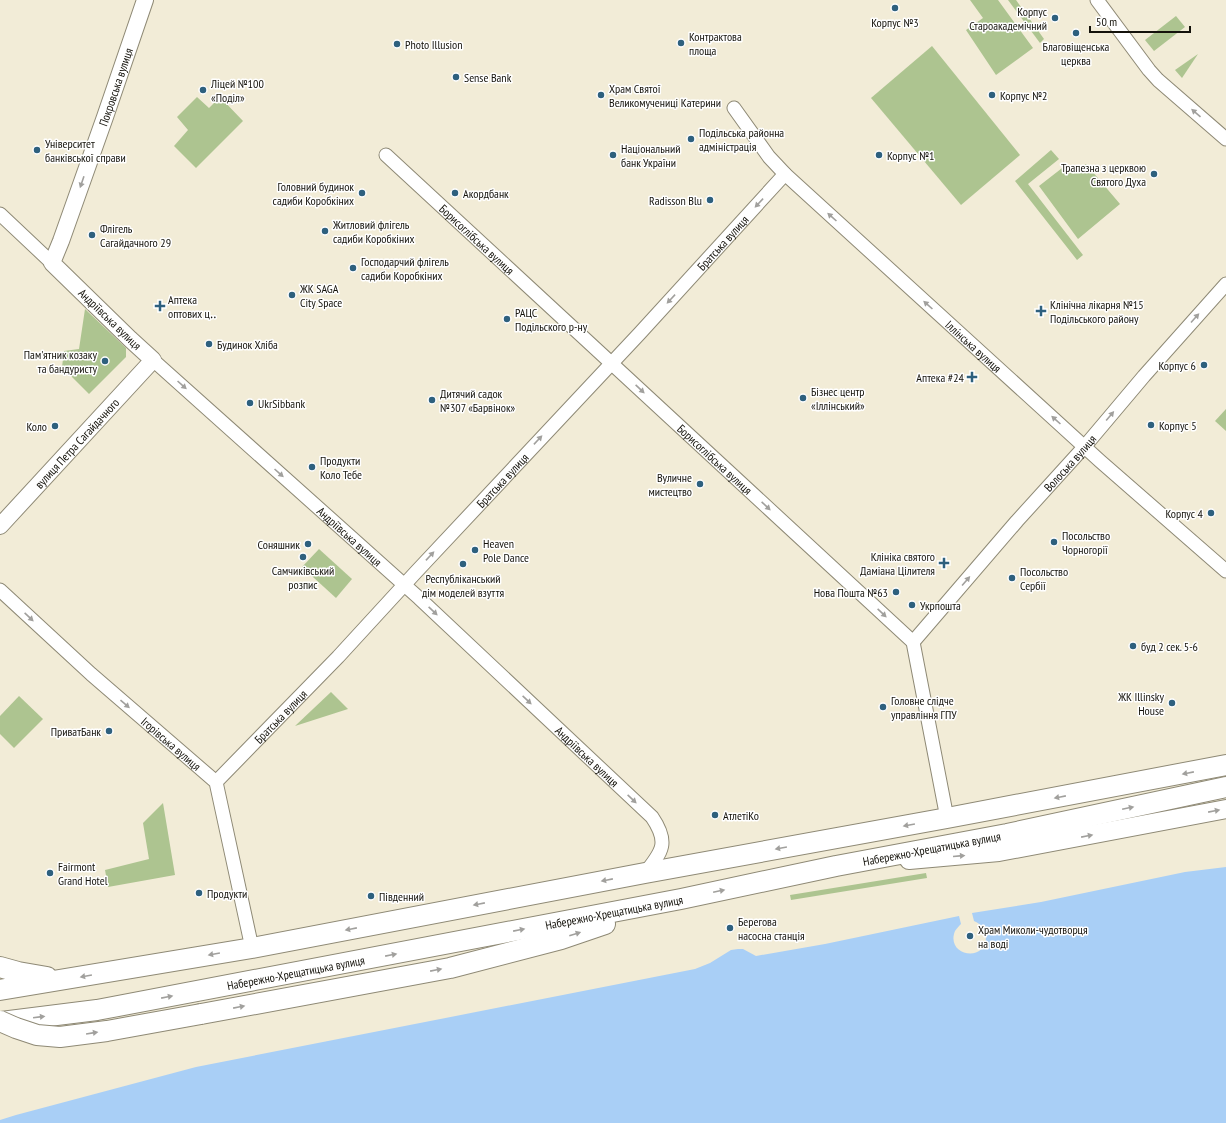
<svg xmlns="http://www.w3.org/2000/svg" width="1226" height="1123" viewBox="0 0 1226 1123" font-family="'PT Sans Narrow',sans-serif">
	<rect width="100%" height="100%" fill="#f2ecd7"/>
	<g fill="#adc490">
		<polygon points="970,0 998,0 1033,48 996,75 966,30 983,18"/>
		<polygon points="1008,0 1016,0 1044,39 1040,43"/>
		<polygon points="1176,16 1185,27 1154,51 1145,40"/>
		<polygon points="932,46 1020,155 961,205 871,98"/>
		<polygon points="1198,54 1182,78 1175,70"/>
		<polygon points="197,97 209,108 220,97 243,121 196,168 174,146 188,130 177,117"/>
		<polygon points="1051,150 1059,159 1028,184 1083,255 1077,260 1015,181"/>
		<polygon points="1086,164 1120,204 1078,239 1039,186 1066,165 1073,174"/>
		<polygon points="85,309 126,348 126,357 89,394 62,367 64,351 79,349"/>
		<polygon points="1226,409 1226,431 1215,421"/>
		<polygon points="319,549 352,579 336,598 302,567"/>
		<polygon points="331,692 348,709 295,726"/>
		<polygon points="19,696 43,719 14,748 0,734 0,716"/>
		<polygon points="163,803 175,875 108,887 105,870 149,859 143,823"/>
		<polygon points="926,873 927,878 791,900 790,895"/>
	</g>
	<path fill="#a9cff6" d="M1226,867V1123H0V1120L16,1115L196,1067L695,969L710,963L731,950L738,949H743L756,956L825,944L959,916L961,924C959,926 957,928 955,931C945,956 986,963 986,937C986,929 981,924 974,921L972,913L1041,902L1185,872Z"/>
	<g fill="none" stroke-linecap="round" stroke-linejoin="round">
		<defs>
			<g id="minor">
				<polyline points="1097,0 1149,70 1158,80 1226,139"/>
				<path id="s1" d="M734,108L769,157L785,174L1100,461L1226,571"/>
				<path id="s2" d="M386,155L913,642L947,818"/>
				<polyline points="0,214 52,263"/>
				<path id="s3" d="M153,360L419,598L652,817C669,842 663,851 645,873"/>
				<path id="s4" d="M0,590L91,674L216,782L252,948"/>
				<path id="s5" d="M913,642L1017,521L1085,446L1144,376L1226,284"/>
				<path id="s6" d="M216,782L338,657L416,572L640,333L785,174"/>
			</g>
			<g id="tertiary">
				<path id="s7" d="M0,526L153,360L130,339L52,263L61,241L105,117L145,0"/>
			</g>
			<polyline id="secondary" points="909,860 999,852 1226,809"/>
			<g id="primary">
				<polyline points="0,967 18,972 47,977"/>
				<polyline points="0,990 252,948 645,873 947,818 1226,765"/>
				<polyline points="201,1014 450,968 561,939 605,924"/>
				<path id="s8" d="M0,1022L97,1010L681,899L836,866L1007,834L1226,787"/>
			</g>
		</defs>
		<use href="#minor" stroke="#8e8975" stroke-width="15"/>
		<use href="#tertiary" stroke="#8e8975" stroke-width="18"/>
		<use href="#secondary" stroke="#8e8975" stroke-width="20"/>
		<use href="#primary" stroke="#8e8975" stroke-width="22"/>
		<use href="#minor" stroke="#fff" stroke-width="13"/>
		<use href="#tertiary" stroke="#fff" stroke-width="16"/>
		<use href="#secondary" stroke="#fff" stroke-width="18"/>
		<use href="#primary" stroke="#fff" stroke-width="20"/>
		<defs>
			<polyline id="primary-bridge" points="0,1021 16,1028 37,1035 60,1037 107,1031 201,1014"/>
		</defs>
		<use href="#primary-bridge" stroke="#8e8975" stroke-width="22" stroke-linecap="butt"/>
		<use href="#primary-bridge" stroke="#fff" stroke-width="20"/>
	</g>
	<defs><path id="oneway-solid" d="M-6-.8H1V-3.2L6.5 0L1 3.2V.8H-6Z"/></defs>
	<g fill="#a1a09d">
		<use href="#oneway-solid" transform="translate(1196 113) rotate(-139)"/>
		<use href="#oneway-solid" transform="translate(82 182) rotate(109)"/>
		<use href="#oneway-solid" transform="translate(759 203) rotate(133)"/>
		<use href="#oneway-solid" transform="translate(832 217) rotate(-138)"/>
		<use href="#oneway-solid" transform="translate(671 299) rotate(133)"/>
		<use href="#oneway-solid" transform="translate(928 305) rotate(-138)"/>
		<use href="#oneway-solid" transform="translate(1195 318) rotate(-48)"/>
		<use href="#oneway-solid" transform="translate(182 385) rotate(42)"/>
		<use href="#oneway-solid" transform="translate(640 389) rotate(43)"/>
		<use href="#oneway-solid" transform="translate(1110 416) rotate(-50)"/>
		<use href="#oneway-solid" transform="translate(1056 420) rotate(-138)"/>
		<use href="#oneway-solid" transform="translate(538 440) rotate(-47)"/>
		<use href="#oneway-solid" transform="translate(279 473) rotate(42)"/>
		<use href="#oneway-solid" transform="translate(766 506) rotate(43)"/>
		<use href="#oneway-solid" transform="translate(430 556) rotate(-47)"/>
		<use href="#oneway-solid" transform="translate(966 581) rotate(-49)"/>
		<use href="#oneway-solid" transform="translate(433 611) rotate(43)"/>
		<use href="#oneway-solid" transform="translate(882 613) rotate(43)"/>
		<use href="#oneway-solid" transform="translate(29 617) rotate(43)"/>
		<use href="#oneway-solid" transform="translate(527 700) rotate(43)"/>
		<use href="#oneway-solid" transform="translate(125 704) rotate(41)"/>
		<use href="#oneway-solid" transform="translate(1188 773) rotate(169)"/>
		<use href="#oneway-solid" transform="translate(1060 797) rotate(169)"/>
		<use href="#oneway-solid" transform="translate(632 799) rotate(43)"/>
		<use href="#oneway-solid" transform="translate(1128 808) rotate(-12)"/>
		<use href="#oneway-solid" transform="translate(1214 811) rotate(-11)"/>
		<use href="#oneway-solid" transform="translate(909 825) rotate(170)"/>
		<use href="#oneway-solid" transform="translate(1087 836) rotate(-11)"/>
		<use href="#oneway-solid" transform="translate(781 848) rotate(170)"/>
		<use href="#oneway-solid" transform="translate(959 856) rotate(-5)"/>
		<use href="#oneway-solid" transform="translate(607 880) rotate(169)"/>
		<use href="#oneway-solid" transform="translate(719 891) rotate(-12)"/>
		<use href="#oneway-solid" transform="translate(479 904) rotate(169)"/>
		<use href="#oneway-solid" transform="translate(351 929) rotate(169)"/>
		<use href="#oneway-solid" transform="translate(519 930) rotate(-11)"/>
		<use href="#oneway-solid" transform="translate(575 934) rotate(-18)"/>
		<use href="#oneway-solid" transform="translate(214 954) rotate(170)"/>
		<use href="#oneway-solid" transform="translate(391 955) rotate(-11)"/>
		<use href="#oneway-solid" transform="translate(436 970) rotate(-11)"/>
		<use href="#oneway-solid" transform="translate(86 976) rotate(170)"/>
		<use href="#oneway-solid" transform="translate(167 997) rotate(-11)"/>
		<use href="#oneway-solid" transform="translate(239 1007) rotate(-11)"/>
		<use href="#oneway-solid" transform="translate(39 1017) rotate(-7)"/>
		<use href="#oneway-solid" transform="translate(92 1033) rotate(-9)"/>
	</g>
	<g fill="#2e607e" stroke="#fff" stroke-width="1.5">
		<circle cx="895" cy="8" r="4"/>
		<circle cx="1055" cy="18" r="4"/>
		<circle cx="1076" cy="33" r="4"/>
		<circle cx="681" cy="43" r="4"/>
		<circle cx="397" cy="44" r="4"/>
		<circle cx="456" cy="77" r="4"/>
		<circle cx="203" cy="90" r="4"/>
		<circle cx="601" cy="95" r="4"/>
		<circle cx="992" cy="95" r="4"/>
		<circle cx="691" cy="139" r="4"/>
		<circle cx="37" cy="150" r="4"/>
		<circle cx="613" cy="155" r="4"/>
		<circle cx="879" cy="155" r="4"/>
		<circle cx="1154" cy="174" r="4"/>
		<circle cx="362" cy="193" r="4"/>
		<circle cx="455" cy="193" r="4"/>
		<circle cx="710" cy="200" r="4"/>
		<circle cx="325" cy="231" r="4"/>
		<circle cx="92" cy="235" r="4"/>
		<circle cx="353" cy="268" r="4"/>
		<circle cx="292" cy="295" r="4"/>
		<path d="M158 300h4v4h4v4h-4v4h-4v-4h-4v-4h4z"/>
		<path d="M1039 305h4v4h4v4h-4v4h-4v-4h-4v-4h4z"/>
		<circle cx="507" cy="319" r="4"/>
		<circle cx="209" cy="344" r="4"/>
		<circle cx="105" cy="361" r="4"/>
		<circle cx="1204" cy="365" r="4"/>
		<path d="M970 371h4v4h4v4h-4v4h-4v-4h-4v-4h4z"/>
		<circle cx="803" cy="398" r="4"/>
		<circle cx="432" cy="400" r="4"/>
		<circle cx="250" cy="403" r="4"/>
		<circle cx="1151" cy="425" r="4"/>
		<circle cx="55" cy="426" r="4"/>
		<circle cx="312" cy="467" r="4"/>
		<circle cx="700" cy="484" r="4"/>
		<circle cx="1211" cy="513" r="4"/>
		<circle cx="1054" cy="542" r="4"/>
		<circle cx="308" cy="544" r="4"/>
		<circle cx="475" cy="550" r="4"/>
		<circle cx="303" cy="557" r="4"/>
		<path d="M942 557h4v4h4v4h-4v4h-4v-4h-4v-4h4z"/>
		<circle cx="463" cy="564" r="4"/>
		<circle cx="1012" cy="578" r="4"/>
		<circle cx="896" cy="592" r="4"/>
		<circle cx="912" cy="605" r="4"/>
		<circle cx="1133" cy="646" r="4"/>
		<circle cx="1172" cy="703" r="4"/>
		<circle cx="883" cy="707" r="4"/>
		<circle cx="109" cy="731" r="4"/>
		<circle cx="715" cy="815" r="4"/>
		<circle cx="50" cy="873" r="4"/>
		<circle cx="199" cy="893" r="4"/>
		<circle cx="371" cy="896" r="4"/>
		<circle cx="730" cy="928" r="4"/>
		<circle cx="970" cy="936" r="4"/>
	</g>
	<g text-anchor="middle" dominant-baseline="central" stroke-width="3" stroke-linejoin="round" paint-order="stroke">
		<g font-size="12" fill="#14120b" stroke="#fff" text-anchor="start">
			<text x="1047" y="11" text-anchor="end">Корпус<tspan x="1047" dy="14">Староакадемічний</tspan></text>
			<text x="895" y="22" text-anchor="middle">Корпус №3</text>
			<text x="689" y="36">Контрактова<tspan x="689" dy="14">площа</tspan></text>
			<text x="405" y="44">Photo Illusion</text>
			<text x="1076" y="46" text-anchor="middle">Благовіщенська<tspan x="1076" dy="14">церква</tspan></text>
			<text x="464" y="77">Sense Bank</text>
			<text x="211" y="83">Ліцей №100<tspan x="211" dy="14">«Поділ»</tspan></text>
			<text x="609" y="88">Храм Святої<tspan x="609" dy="14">Великомучениці Катерини</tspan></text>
			<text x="1000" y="95">Корпус №2</text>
			<text x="699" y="132">Подільська районна<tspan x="699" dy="14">адміністрація</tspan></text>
			<text x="45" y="143">Університет<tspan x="45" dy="14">банківської справи</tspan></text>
			<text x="621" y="148">Національний<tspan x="621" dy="14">банк України</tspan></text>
			<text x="887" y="155">Корпус №1</text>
			<text x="1146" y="167" text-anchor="end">Трапезна з церквою<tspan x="1146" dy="14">Святого Духа</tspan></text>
			<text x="354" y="186" text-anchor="end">Головний будинок<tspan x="354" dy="14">садиби Коробкіних</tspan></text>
			<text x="463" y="193">Акордбанк</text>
			<text x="702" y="200" text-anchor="end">Radisson Blu</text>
			<text x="333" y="224">Житловий флігель<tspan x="333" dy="14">садиби Коробкіних</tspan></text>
			<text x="100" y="228">Флігель<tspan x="100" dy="14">Сагайдачного 29</tspan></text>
			<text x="361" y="261">Господарчий флігель<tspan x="361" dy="14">садиби Коробкіних</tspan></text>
			<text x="300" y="288">ЖК SAGA<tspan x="300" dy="14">City Space</tspan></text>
			<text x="168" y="299">Аптека<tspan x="168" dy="14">оптових ц‥</tspan></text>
			<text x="1050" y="304">Клінічна лікарня №15<tspan x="1050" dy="14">Подільського району</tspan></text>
			<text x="515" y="312">РАЦС<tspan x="515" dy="14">Подільского р-ну</tspan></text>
			<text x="217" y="344">Будинок Хліба</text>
			<text x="97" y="354" text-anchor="end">Пам'ятник козаку<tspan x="97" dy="14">та бандуристу</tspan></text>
			<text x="1196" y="365" text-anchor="end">Корпус 6</text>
			<text x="964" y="377" text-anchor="end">Аптека #24</text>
			<text x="811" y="391">Бізнес центр<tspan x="811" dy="14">«Іллінський»</tspan></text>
			<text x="440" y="393">Дитячий садок<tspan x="440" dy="14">№307 «Барвінок»</tspan></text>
			<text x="258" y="403">UkrSibbank</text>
			<text x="1159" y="425">Корпус 5</text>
			<text x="47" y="426" text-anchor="end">Коло</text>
			<text x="320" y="460">Продукти<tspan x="320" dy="14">Коло Тебе</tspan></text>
			<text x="692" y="477" text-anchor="end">Вуличне<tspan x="692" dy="14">мистецтво</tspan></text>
			<text x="1203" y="513" text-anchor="end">Корпус 4</text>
			<text x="1062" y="535">Посольство<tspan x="1062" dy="14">Чорногорії</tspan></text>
			<text x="483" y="543">Heaven<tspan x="483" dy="14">Pole Dance</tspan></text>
			<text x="300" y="544" text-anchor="end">Соняшник</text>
			<text x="935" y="556" text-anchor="end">Клініка святого<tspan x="935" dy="14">Даміана Цілителя</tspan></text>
			<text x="303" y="570" text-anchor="middle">Самчиківський<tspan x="303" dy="14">розпис</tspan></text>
			<text x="1020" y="571">Посольство<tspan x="1020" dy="14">Сербії</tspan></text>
			<text x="463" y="578" text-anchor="middle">Республіканський<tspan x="463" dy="14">дім моделей взуття</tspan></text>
			<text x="888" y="592" text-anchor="end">Нова Пошта №63</text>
			<text x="920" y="605">Укрпошта</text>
			<text x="1141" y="646">буд 2 сек. 5-6</text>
			<text x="1164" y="696" text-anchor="end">ЖК Illinsky<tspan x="1164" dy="14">House</tspan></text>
			<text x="891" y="700">Головне слідче<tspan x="891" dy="14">управління ГПУ</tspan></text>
			<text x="101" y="731" text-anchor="end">ПриватБанк</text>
			<text x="723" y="815">АтлетіКо</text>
			<text x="58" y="866">Fairmont<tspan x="58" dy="14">Grand Hotel</tspan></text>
			<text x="207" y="893">Продукти</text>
			<text x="379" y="896">Південний</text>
			<text x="738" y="921">Берегова<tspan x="738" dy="14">насосна станція</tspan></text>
			<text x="978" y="929">Храм Миколи-чудотворця<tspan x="978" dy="14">на воді</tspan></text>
		</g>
		<g font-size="12" fill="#14120b" stroke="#fff">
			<text stroke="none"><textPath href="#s7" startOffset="553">Покровська вулиця</textPath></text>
			<text stroke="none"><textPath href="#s2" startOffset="124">Борисоглібська вулиця</textPath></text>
			<text stroke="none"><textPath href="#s6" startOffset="740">Братська вулиця</textPath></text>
			<text transform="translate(110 319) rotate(44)">Андріївська вулиця</text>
			<text stroke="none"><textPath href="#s1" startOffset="339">Іллінська вулиця</textPath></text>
			<text stroke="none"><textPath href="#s7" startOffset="113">вулиця Петра Сагайдачного</textPath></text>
			<text stroke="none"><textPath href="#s2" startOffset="448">Борисоглібська вулиця</textPath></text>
			<text stroke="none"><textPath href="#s5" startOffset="238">Волоська вулиця</textPath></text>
			<text stroke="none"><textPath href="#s6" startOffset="416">Братська вулиця</textPath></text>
			<text stroke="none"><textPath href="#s3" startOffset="264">Андріївська вулиця</textPath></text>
			<text stroke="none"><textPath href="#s6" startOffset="92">Братська вулиця</textPath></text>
			<text stroke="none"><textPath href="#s4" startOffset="230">Ігорівська вулиця</textPath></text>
			<text stroke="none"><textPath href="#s3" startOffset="588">Андріївська вулиця</textPath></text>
			<text stroke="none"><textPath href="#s8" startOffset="948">Набережно-Хрещатицька вулиця</textPath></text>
			<text stroke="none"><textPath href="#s8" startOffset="624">Набережно-Хрещатицька вулиця</textPath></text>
			<text stroke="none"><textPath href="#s8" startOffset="300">Набережно-Хрещатицька вулиця</textPath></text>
		</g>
	</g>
	<path d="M1090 26v6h100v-6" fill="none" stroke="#14120b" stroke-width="2"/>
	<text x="1096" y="26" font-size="12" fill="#14120b" stroke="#ffffff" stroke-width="3" paint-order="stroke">50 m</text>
</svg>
